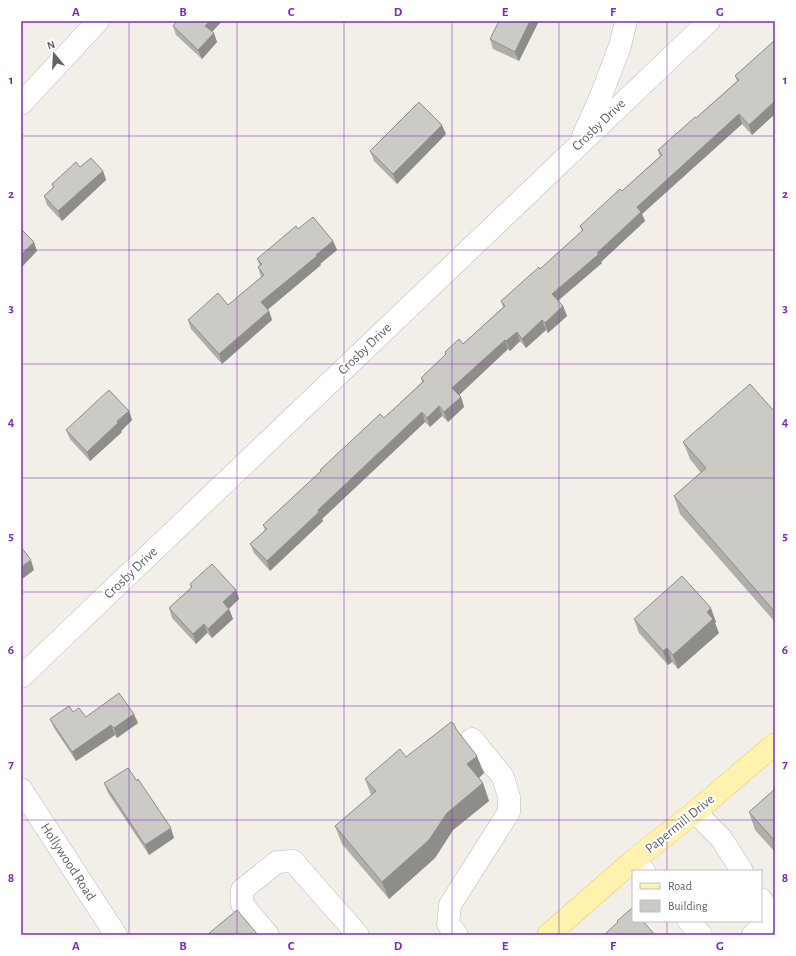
<svg xmlns="http://www.w3.org/2000/svg" width="796" height="956" viewBox="0 0 796 956" font-family="'Alegreya Sans',sans-serif">
	<rect width="100%" height="100%" fill="#f1efe8"/>
	<g fill="none" stroke-linecap="round" stroke-linejoin="round">
		<defs>
			<g id="minor">
				<polyline points="21,104 98,21"/>
				<polyline points="583,136 601,96 620,46 626,21"/>
				<polyline points="21,677 709,21"/>
				<polyline points="21,789 116,935"/>
				<polyline points="695,812 721,838 742,871"/>
				<polyline points="634,860 644,871"/>
				<polyline points="689,921 701,935"/>
				<polyline points="268,935 242,904 242,890 277,862 293,861 358,935"/>
				<polyline points="457,935 448,924 450,905 509,812 509,797 503,777 472,739"/>
				<polyline points="753,935 773,917 761,899"/>
			</g>
			<polyline id="major" points="548,935 634,860 695,812 775,744"/>
		</defs>
		<use href="#minor" stroke="#b5b8bc" stroke-width="23"/>
		<use href="#major" stroke="#f2c960" stroke-width="23"/>
		<use href="#minor" stroke="#fff" stroke-width="22"/>
		<use href="#major" stroke="#fff2af" stroke-width="22"/>
	</g>
	<g fill="#afaea9">
		<polygon points="177,21 222,21 212,32 217,42 202,59 176,35 173,26"/>
		<polygon points="539,21 519,61 493,49 490,39"/>
		<polygon points="775,40 775,114 752,135 742,124 642,214 645,221 601,262 602,263 558,301 563,306 567,316 548,333 546,330 526,348 520,341 510,351 508,349 459,395 461,397 464,407 448,422 442,416 430,427 425,422 322,519 323,521 270,571 254,553 250,544 265,530 263,525 321,472 320,470 384,418 422,382 421,378 446,355 445,352 463,344 503,307 501,301 540,269 582,231 580,226 622,191 660,156 658,150 696,118 737,81 735,76"/>
		<polygon points="446,134 397,184 374,161 370,151"/>
		<polygon points="80,167 103,171 106,180 62,221 47,205 44,196 53,187 52,184"/>
		<polygon points="298,229 333,241 337,250 320,264 321,265 268,309 269,311 272,320 222,364 191,329 188,320 228,305 261,277 258,267 260,266 257,259"/>
		<polygon points="775,409 775,622 680,514 674,496 701,473 690,459 683,442 773,410"/>
		<polygon points="129,411 132,420 121,431 122,432 90,461 70,439 66,430"/>
		<polygon points="190,584 236,590 239,599 229,609 233,619 212,638 207,633 196,644 172,618 169,608 191,588"/>
		<polygon points="634,619 716,622 715,623 719,633 678,669 672,662 668,665 639,633"/>
		<polygon points="73,712 86,717 138,723 117,738 115,735 76,761 54,728 50,719"/>
		<polygon points="456,729 484,773 479,778 483,783 489,801 453,830 435,858 389,899 342,844 335,826 371,795 365,779 406,757"/>
		<polygon points="104,783 174,838 149,855 108,793"/>
		<polygon points="775,789 775,852 755,830 749,812"/>
	</g>
	<g fill="#8f8d8a">
		<polygon points="210,21 222,21 209,35 205,26"/>
		<polygon points="530,21 539,21 519,61 515,52"/>
		<polygon points="214,33 217,42 202,59 198,50"/>
		<polygon points="775,101 775,114 752,135 749,125"/>
		<polygon points="739,114 742,124 642,214 645,221 601,262 602,263 555,303 552,294 597,253 637,207"/>
		<polygon points="442,125 446,134 397,184 393,174"/>
		<polygon points="103,171 106,180 62,221 58,211"/>
		<polygon points="333,241 337,250 320,264 321,265 265,312 261,302"/>
		<polygon points="34,242 37,251 21,268 21,255"/>
		<polygon points="563,306 567,316 548,333 545,323"/>
		<polygon points="269,311 272,320 222,364 219,354"/>
		<polygon points="542,320 546,330 526,348 522,339"/>
		<polygon points="517,332 520,341 510,351 506,341"/>
		<polygon points="505,340 508,349 456,398 452,388"/>
		<polygon points="461,397 464,407 448,422 444,412"/>
		<polygon points="439,406 442,416 430,427 427,418"/>
		<polygon points="129,411 132,420 121,431 122,432 90,461 87,452"/>
		<polygon points="422,412 425,422 322,519 323,521 270,571 267,561 318,510"/>
		<polygon points="31,560 34,570 21,580 21,567"/>
		<polygon points="236,590 239,599 226,611 223,602"/>
		<polygon points="711,608 716,622 715,623 719,633 678,669 673,655 707,612"/>
		<polygon points="229,609 233,619 212,638 208,629"/>
		<polygon points="204,624 207,633 196,644 193,634"/>
		<polygon points="667,648 672,662 668,665 663,651"/>
		<polygon points="134,714 138,723 117,738 114,728"/>
		<polygon points="111,725 115,735 76,761 72,752"/>
		<polygon points="477,756 484,773 474,782 467,764"/>
		<polygon points="483,783 489,801 453,830 435,858 389,899 382,882 447,813"/>
		<polygon points="171,828 174,838 149,855 145,845"/>
	</g>
	<g fill="#cccac5" stroke="#8f8d8a">
		<polygon points="177,21 210,21 205,26 214,33 198,50 173,26"/>
		<polygon points="499,21 530,21 515,52 490,39"/>
		<polygon points="775,40 775,101 749,125 739,114 637,207 641,212 597,253 599,254 552,294 563,306 545,323 542,320 522,339 517,332 506,341 505,340 452,388 461,397 444,412 439,406 427,418 422,412 318,510 319,512 267,561 250,544 267,529 263,525 321,471 320,470 380,414 384,418 424,381 421,378 446,354 445,352 459,339 463,344 505,306 501,301 539,267 540,269 583,230 580,226 620,189 622,191 662,155 658,150 695,117 696,118 739,80 735,76"/>
		<polygon points="419,102 442,125 393,174 370,151"/>
		<polygon points="91,158 103,171 58,211 44,196 54,187 52,184 76,162 80,167"/>
		<polygon points="313,217 333,241 316,255 317,256 261,302 269,311 219,354 188,320 218,293 228,305 264,275 258,267 262,264 257,259 296,226 298,229"/>
		<polygon points="21,229 34,242 21,255"/>
		<polygon points="750,384 773,410 775,409 775,612 674,496 706,468 683,442"/>
		<polygon points="109,390 129,411 117,421 118,423 87,452 66,430"/>
		<polygon points="21,547 31,560 21,567"/>
		<polygon points="212,564 236,590 223,602 229,609 208,629 204,624 193,634 169,608 192,587 190,584"/>
		<polygon points="682,576 711,608 707,612 713,619 673,655 667,648 663,651 634,619"/>
		<polygon points="119,693 134,714 114,728 111,725 72,752 50,719 69,706 73,712 79,708 86,717"/>
		<polygon points="451,722 454,724 456,729 477,756 467,764 483,783 447,813 429,840 382,882 335,826 376,791 365,779 400,749 406,757"/>
		<polygon points="128,768 137,781 138,779 171,828 145,845 104,783"/>
		<polygon points="775,789 775,841 749,812"/>
		<polygon points="632,908 633,909 633,921 643,921 655,935 604,935 618,922 617,921"/>
		<polygon points="237,910 258,935 207,935"/>
	</g>
	<path fill="none" stroke="#7b2cbf" stroke-width="1" stroke-opacity="0.55" d="M129,21V935M237,21V935M344,21V935M452,21V935M559,21V935M667,21V871M21,136H775M21,250H775M21,364H775M21,478H775M21,592H775M21,706H775M21,820H775M667,921V935"/>
	<g text-anchor="middle" dominant-baseline="central" stroke-width="4" stroke-linejoin="round" paint-order="stroke">
		<g font-size="14" fill="#5f6368" stroke="#fff">
			<text transform="translate(599 125) rotate(-44)">Crosby Drive</text>
			<text transform="translate(365 349) rotate(-44)">Crosby Drive</text>
			<text transform="translate(131 573) rotate(-44)">Crosby Drive</text>
			<text transform="translate(680 824) rotate(-39)">Papermill Drive</text>
			<text transform="translate(68 862) rotate(57)">Hollywood Road</text>
		</g>
	</g>
	<rect width="796" height="956" fill="none" stroke="#ffffff" stroke-width="44"/>
	<rect x="632" y="870" width="130" height="52" fill="#ffffff" stroke="#bfc1c3"/>
	<rect x="640" y="883" width="20" height="6" fill="#fff2af" stroke="#bfc1c3"/>
	<text x="668" y="890" font-size="12" fill="#5f6368">Road</text>
	<rect x="640" y="900" width="20" height="12" fill="#cccac5" stroke="#bfc1c3"/>
	<text x="668" y="910" font-size="12" fill="#5f6368">Building</text>
	<g transform="translate(54 54) rotate(342)" stroke="#ffffff" stroke-width="3" paint-order="stroke">
	<path d="M0-3L7 15L0 10L-7 15Z" fill="#5f6368"/>
	<text y="-6" font-size="11" font-weight="bold" text-anchor="middle" fill="#5f6368">N</text>
	</g>
	<rect x="22" y="22" width="752" height="912" fill="none" stroke="#7b2cbf" stroke-width="1.5"/>
	<g font-size="13" text-anchor="middle" font-weight="bold" fill="#7b2cbf">
		<text x="76" y="16">A</text>
		<text x="183" y="16">B</text>
		<text x="291" y="16">C</text>
		<text x="398" y="16">D</text>
		<text x="505" y="16">E</text>
		<text x="613" y="16">F</text>
		<text x="720" y="16">G</text>
		<text x="11" y="84">1</text>
		<text x="785" y="84">1</text>
		<text x="11" y="198">2</text>
		<text x="785" y="198">2</text>
		<text x="11" y="312">3</text>
		<text x="785" y="312">3</text>
		<text x="11" y="426">4</text>
		<text x="785" y="426">4</text>
		<text x="11" y="540">5</text>
		<text x="785" y="540">5</text>
		<text x="11" y="654">6</text>
		<text x="785" y="654">6</text>
		<text x="11" y="768">7</text>
		<text x="785" y="768">7</text>
		<text x="11" y="882">8</text>
		<text x="785" y="882">8</text>
		<text x="76" y="950">A</text>
		<text x="183" y="950">B</text>
		<text x="291" y="950">C</text>
		<text x="398" y="950">D</text>
		<text x="505" y="950">E</text>
		<text x="613" y="950">F</text>
		<text x="720" y="950">G</text>
	</g>
</svg>
